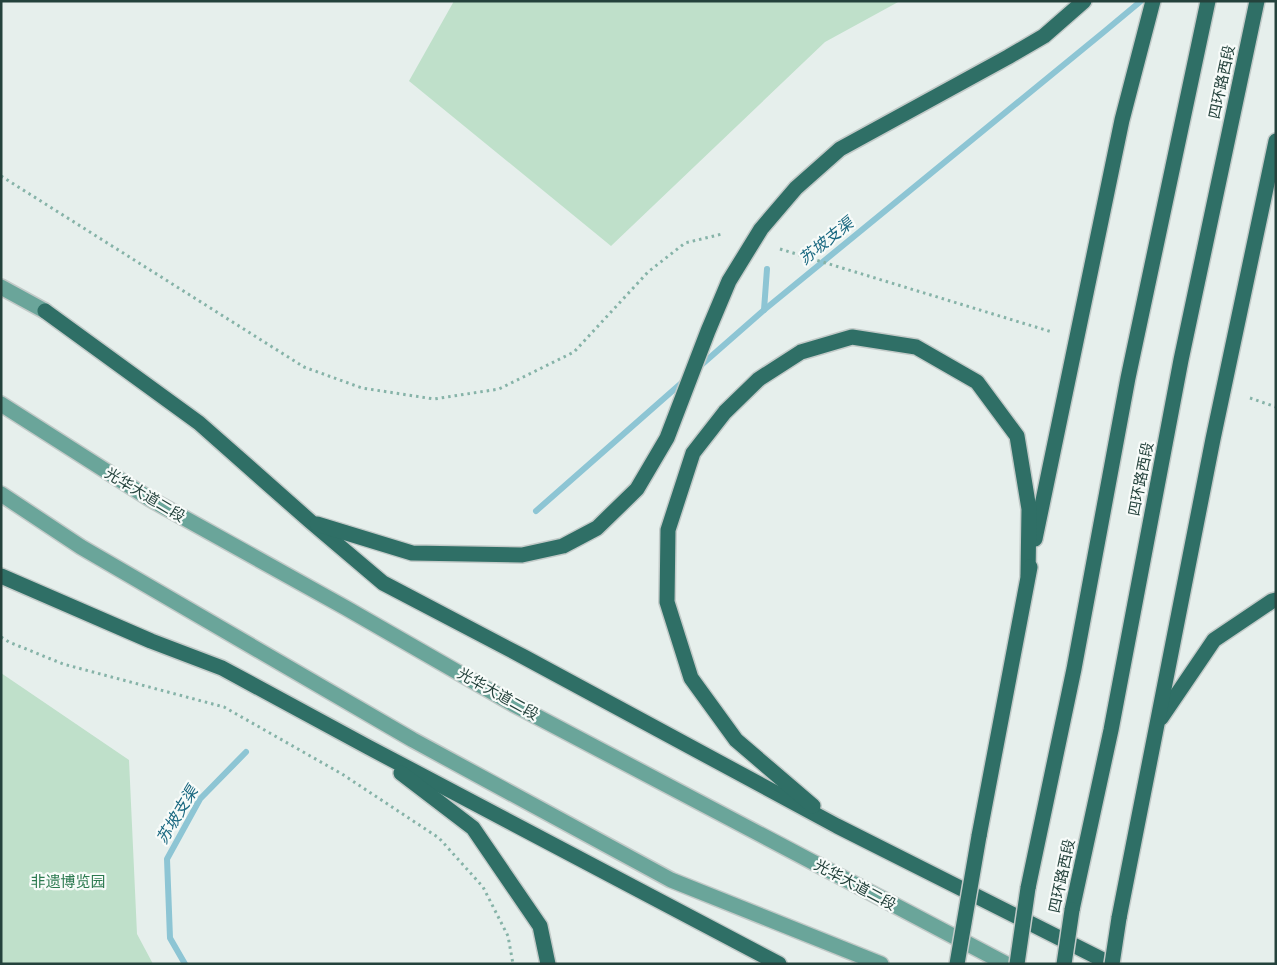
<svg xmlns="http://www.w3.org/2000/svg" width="1277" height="965" viewBox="0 0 1277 965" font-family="Jost,'Noto Sans SC',sans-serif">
	<rect width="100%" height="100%" fill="#e6efec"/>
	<g fill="#bfe0ca">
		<polygon points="454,1 900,1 825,42 611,246 409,81"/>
		<polygon points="1,673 129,760 137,934 153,964 1,964"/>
	</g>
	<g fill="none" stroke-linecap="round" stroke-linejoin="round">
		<g stroke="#8dc5d4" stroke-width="6">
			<polyline points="764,310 767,269"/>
			<polyline points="699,367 764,310 1105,31 1141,1"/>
			<polyline points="536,511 686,379"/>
			<polyline points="185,964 170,938 167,859 200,799 246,752"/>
		</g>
		<defs>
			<g id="primary">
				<polyline points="1,287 45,311"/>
				<polyline points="1,404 150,499 346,608 513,704 1006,964"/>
				<polyline points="1,494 81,547 413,740 671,880 881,964"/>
			</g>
			<g id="motorway">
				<polyline points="45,311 199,423 311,522 383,583 524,657 837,826 1111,964"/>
				<polyline points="317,524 412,553 522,555 563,546 597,528 637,489 667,438 708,331 729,281 761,229 796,188 840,149 1008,57 1044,36 1084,1"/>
				<polyline points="1035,539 1122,120 1153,1"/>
				<polyline points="1,576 151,641 222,668 368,747 779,964"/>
				<polyline points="1161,718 1214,640 1272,601 1276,600"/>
				<polyline points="401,773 473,828 540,926 548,964"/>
				<polyline points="813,806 736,740 691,678 667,602 668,530 693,453 725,412 759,379 801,352 852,337 916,347 977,382 1017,436 1029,509 1028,575"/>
				<polyline points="979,836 1030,567"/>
				<polyline points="1028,888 1074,669 1128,378 1208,1"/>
				<polyline points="1072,910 1111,730 1181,360 1257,1"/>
				<polyline points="1119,918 1213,439 1276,141"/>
			</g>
		</defs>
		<use href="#primary" stroke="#c2cac8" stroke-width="18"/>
		<use href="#motorway" stroke="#c2cac8" stroke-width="18"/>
		<g stroke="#86b3a8" stroke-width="3" stroke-dasharray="2.5 4" stroke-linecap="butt">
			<polyline points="1,176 304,367 362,388 434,399 499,389 574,352 648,272 685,243 722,234"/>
			<polyline points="780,249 1052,332"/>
			<polyline points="1250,398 1276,407"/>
			<polyline points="1,637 9,642 63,664 224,707 342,774 439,838 483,887 508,936 513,964"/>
		</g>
		<use href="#primary" stroke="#6aa59a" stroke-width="15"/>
		<use href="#motorway" stroke="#2f6f66" stroke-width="15"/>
		<defs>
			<g id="motorway-bridge">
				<polyline points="957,964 979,836"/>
				<polyline points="1017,964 1028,888"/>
				<polyline points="1064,964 1072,910"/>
				<polyline points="1112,964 1119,918"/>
			</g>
		</defs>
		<use href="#motorway-bridge" stroke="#c2cac8" stroke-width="18" stroke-linecap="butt"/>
		<use href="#motorway-bridge" stroke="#2f6f66" stroke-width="15"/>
	</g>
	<g text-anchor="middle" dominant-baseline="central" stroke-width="4.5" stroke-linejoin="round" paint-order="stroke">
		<g font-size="15" fill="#24423c" stroke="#f7fbf9">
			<text transform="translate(1222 82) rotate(-78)">四环路西段</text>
			<text transform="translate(1141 479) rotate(-79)">四环路西段</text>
			<text transform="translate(145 495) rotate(31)">光华大道二段</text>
			<text transform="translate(498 694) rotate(29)">光华大道二段</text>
			<text transform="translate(1062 876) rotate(-78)">四环路西段</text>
			<text transform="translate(855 885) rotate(28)">光华大道二段</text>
		</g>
		<g font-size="15" fill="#2c7a50" stroke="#f7fbf9">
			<text x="68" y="882">非遗博览园</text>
		</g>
		<g font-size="16" font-style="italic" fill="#1b6981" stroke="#f7fbf9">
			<text transform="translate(826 241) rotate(-39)">苏坡支渠</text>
			<text transform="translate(177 815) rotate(-59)">苏坡支渠</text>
		</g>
	</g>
	<rect width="1277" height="965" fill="none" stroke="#24423c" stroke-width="5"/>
</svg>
